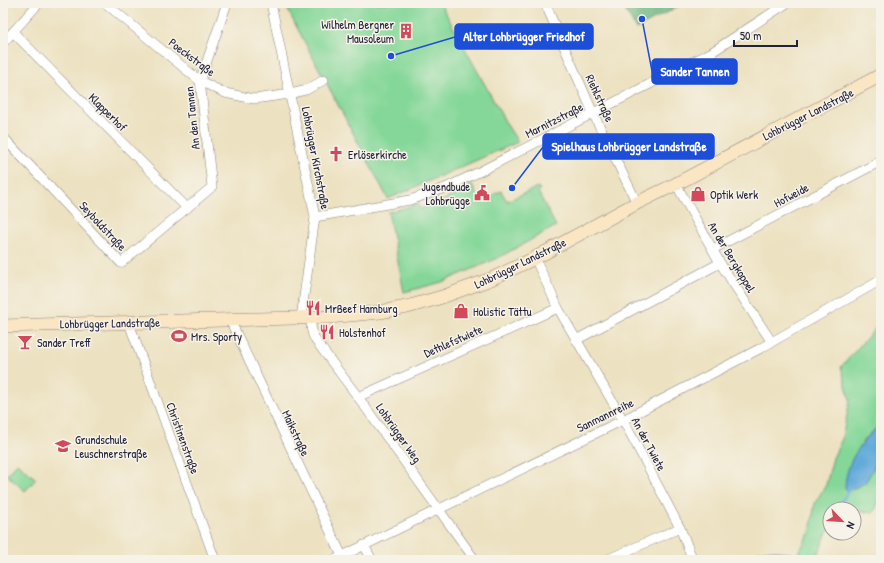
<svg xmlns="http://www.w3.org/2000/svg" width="884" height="563" viewBox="0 0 884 563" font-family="'Patrick Hand',sans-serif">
	<rect width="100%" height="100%" fill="#f7f3e8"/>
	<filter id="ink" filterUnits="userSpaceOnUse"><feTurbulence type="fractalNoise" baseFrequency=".025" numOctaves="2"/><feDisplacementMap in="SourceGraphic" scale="8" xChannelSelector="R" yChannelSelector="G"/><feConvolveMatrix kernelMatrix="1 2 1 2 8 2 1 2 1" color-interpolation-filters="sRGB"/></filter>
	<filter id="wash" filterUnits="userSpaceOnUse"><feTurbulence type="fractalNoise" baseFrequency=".012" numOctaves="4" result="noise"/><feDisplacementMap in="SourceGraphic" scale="16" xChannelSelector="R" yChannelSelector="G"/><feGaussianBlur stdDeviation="0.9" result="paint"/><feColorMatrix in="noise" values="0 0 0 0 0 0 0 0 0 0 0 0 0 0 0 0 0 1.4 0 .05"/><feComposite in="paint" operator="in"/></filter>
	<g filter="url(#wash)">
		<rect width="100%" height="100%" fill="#ece1c0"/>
		<g fill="#84d798" stroke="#537c6a">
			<polygon points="284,3 440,3 507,125 518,142 388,199"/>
			<polygon points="472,184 479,201 501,191 507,201 538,187 540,190 538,192 556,226 496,259 442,282 404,292 388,212 418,204 420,209 444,200"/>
			<polygon points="881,322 881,423 862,442 874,468 881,456 881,498 873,513 854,510 854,509 830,509 830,529 826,534 817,558 798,554 810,532 815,503 826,485 833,458 842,439 850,400 841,367"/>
			<polygon points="17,463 36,479 25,491 7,475"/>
		</g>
		<polygon fill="#6bb880" stroke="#466d5e" points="640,3 685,3 636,29 625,10"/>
		<path fill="#64aada" stroke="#43668a" d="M881,423V456L865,483L848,491L845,488C846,459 862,443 881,423Z"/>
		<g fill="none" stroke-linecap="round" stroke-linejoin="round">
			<polyline stroke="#64aada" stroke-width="2.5" points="841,503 848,491"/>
		</g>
	</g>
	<g filter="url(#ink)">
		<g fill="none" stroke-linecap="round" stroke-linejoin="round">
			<defs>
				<g id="street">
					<polyline points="105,3 200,81 225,93 254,99 290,94 306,90 324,80"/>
					<polyline points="271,3 315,217 301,318"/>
					<polyline points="545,3 593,113 637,203"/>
					<polyline points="13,32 187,208"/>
					<polyline points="3,43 39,3"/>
					<polyline points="3,137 121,263 212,187 200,81 227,3"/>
					<polyline points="676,184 720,263 771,341"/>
					<polyline points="315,217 410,200 445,188 481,171 712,52 787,3"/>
					<polyline points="713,249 881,161"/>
					<polyline points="535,258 558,308 623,420 647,465 680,528 693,560"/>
					<path d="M311,318C311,327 311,333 316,341L358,397L475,560"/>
					<polyline points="230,320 342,556"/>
					<polyline points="129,323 215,560"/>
					<polyline points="576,340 720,263"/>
					<polyline points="358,397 558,308"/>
					<polyline points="364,545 372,560"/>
					<polyline points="334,560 623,420 761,348 881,280"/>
					<polyline points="606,560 680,528"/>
					<polyline points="760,560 768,559 790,560"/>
				</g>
				<polyline id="secondary" points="3,326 329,317 380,312 407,307 442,297 491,279 535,258 637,203 676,184 881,75"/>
			</defs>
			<use href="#street" stroke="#87827e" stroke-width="10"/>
			<use href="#secondary" stroke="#87827e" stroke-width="14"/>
			<use href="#street" stroke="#fff" stroke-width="9"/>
			<use href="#secondary" stroke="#fbe6c4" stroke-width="13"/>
		</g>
	</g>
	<defs>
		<symbol id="building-bare" viewBox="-9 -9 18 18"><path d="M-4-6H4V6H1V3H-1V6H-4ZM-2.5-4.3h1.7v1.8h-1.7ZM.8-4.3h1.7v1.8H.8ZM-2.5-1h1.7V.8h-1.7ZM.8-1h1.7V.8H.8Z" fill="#d1495b" stroke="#f7f3e8" stroke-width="2.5" paint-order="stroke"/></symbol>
		<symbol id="church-bare" viewBox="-9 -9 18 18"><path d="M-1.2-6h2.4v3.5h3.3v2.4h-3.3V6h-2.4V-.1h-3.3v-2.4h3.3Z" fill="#d1495b" stroke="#f7f3e8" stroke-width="2.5" paint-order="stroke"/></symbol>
		<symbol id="civic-bare" viewBox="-9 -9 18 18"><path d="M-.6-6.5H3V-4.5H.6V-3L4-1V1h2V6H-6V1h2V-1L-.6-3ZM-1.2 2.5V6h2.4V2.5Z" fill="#d1495b" stroke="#f7f3e8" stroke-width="2.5" paint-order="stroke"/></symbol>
		<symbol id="shop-bare" viewBox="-9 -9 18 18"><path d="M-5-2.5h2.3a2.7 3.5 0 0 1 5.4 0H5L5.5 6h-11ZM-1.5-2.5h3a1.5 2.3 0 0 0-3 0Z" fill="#d1495b" stroke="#f7f3e8" stroke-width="2.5" paint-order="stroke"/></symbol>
		<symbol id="restaurant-bare" viewBox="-9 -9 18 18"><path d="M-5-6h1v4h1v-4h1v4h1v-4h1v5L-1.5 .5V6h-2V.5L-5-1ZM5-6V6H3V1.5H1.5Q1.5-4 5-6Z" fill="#d1495b" stroke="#f7f3e8" stroke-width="2.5" paint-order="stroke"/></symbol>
		<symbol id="stadium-bare" viewBox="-9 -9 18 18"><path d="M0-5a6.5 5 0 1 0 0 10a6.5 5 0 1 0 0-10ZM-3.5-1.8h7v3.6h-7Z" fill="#d1495b" stroke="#f7f3e8" stroke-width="2.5" paint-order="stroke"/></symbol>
		<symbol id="bar-bare" viewBox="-9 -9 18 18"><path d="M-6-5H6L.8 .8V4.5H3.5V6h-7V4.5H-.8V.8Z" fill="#d1495b" stroke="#f7f3e8" stroke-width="2.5" paint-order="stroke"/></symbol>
		<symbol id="school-bare" viewBox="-9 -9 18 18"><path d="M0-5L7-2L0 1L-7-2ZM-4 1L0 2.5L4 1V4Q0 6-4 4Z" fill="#d1495b" stroke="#f7f3e8" stroke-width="2.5" paint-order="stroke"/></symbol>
	</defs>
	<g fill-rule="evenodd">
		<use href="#building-bare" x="395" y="20" width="22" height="22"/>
		<use href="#church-bare" x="325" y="143" width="22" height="22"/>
		<use href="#civic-bare" x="471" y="182" width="22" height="22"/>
		<use href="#shop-bare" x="687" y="183" width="22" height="22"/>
		<use href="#restaurant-bare" x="302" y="297" width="22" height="22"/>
		<use href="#shop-bare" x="450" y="300" width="22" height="22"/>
		<use href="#restaurant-bare" x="316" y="321" width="22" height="22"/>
		<use href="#stadium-bare" x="168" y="325" width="22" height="22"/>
		<use href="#bar-bare" x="14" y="331" width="22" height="22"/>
		<use href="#school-bare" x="52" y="435" width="22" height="22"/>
	</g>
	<g text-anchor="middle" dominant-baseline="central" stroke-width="3" stroke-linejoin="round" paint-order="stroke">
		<g font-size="12" fill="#22223b" stroke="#f7f3e8" text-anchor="start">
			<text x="394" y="24" text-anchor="end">Wilhelm Bergner<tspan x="394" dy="14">Mausoleum</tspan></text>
			<text x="348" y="154">Erlöserkirche</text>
			<text x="470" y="186" text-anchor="end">Jugendbude<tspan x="470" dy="14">Lohbrügge</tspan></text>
			<text x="710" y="194">Optik Werk</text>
			<text x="325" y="308">MrBeef Hamburg</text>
			<text x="473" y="311">Holistic Tättu</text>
			<text x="339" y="332">Holstenhof</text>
			<text x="191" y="336">Mrs. Sporty</text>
			<text x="37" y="342">Sander Treff</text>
			<text x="75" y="439">Grundschule<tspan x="75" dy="14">Leuschnerstraße</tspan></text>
		</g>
		<g font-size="12" fill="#22223b" stroke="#f7f3e8">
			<text transform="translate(192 57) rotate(37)">Poeckstraße</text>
			<text transform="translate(600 98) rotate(65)">Riehlstraße</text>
			<text transform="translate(108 112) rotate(45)">Klapperhof</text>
			<text transform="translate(808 114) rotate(-27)">Lohbrügger Landstraße</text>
			<text transform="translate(192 118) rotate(-96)">An den Tannen</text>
			<text transform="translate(554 120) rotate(-27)">Marnitzstraße</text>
			<text transform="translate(316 158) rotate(79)">Lohbrügger Kirchstraße</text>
			<text transform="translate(791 195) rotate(-28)">Hofweide</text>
			<text transform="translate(103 226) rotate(47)">Seyboldstraße</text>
			<text transform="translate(732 257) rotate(59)">An der Bergkoppel</text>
			<text transform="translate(520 263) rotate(-26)">Lohbrügger Landstraße</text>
			<text transform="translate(110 323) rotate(-1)">Lohbrügger Landstraße</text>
			<text transform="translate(453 341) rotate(-24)">Dethlefstwiete</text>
			<text transform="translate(605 415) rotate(-26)">Sanmannreihe</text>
			<text transform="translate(296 433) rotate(65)">Maikstraße</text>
			<text transform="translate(399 433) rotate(55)">Lohbrügger Weg</text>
			<text transform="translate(183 438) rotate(70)">Christinenstraße</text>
			<text transform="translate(649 444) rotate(62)">An der Twiete</text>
		</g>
	</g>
	<path fill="none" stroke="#1d4ed8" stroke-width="1.5" d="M391 56L455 37M642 19L652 71M512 188L543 147"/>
	<g fill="#1d4ed8" stroke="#f7f3e8" stroke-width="1.5">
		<circle cx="391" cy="56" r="4"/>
		<circle cx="642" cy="19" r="4"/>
		<circle cx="512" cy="188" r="4"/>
	</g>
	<g fill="#1d4ed8" stroke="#1d4ed8" stroke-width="1.5">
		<rect x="455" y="24" width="138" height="25" rx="4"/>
		<rect x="652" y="59" width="85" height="25" rx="4"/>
		<rect x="543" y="134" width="171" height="25" rx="4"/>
	</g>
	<g font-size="13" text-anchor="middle" font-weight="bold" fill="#fff">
		<text x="524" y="41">Alter Lohbrügger Friedhof</text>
		<text x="695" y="76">Sander Tannen</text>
		<text x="629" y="151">Spielhaus Lohbrügger Landstraße</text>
	</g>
	<rect width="884" height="563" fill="none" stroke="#f7f3e8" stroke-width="16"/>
	<g transform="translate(842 521) rotate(115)"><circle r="19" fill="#f7f3e8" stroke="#a29fa3"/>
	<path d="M0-3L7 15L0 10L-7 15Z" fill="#d1495b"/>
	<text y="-6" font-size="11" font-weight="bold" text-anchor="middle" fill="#22223b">N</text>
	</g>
	<path d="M734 40v6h63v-6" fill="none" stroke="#22223b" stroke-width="2"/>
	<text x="740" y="40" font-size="12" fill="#22223b" stroke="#f7f3e8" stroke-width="3" paint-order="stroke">50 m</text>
</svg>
